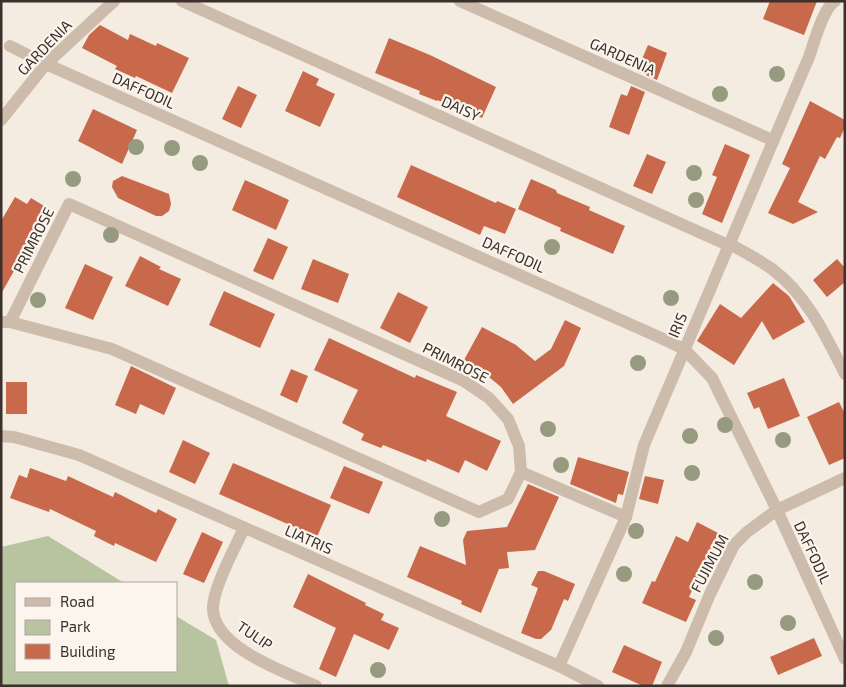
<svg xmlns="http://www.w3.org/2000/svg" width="846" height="687" viewBox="0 0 846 687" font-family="'Exo 2',sans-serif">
	<rect width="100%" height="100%" fill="#f4ebe1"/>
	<polygon fill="#b8c4a0" points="48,536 124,583 16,583 16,671 176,671 176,616 216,640 229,686 1,686 1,547"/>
	<g fill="#c8694b">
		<polygon points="770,1 817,1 804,35 763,19"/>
		<polygon points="100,25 128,40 130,34 156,46 157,43 189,58 172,93 136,76 135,78 115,69 117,66 82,48 89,35"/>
		<polygon points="389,38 430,55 496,87 482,118 460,108 459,109 437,100 437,101 419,94 420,91 375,73"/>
		<polygon points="648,45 667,53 657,80 637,71"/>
		<polygon points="303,71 319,79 316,85 335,94 320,127 285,111"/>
		<polygon points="238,86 257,95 241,128 222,119"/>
		<polygon points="631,86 645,92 629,135 609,127 621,94 627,96"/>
		<polygon points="810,101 845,120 845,127 840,138 837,137 825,159 820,156 798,202 818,212 793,224 768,213 790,168 782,164"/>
		<polygon points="93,109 137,130 122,164 78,141"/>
		<polygon points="725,144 750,155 722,223 702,214 717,177 712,175"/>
		<polygon points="647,154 666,162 652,194 633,186"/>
		<polygon points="411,165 496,203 497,201 516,209 505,234 484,226 480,235 397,197"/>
		<polygon points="122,176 169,194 171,204 169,211 162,216 156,216 118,198 112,187 113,181"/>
		<polygon points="531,179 556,190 557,193 590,207 589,210 625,226 613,254 560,231 561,228 518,209"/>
		<polygon points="245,180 289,200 276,230 232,210"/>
		<polygon points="15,197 27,204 31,198 49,209 1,294 1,221"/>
		<polygon points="268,238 288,247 273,280 253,271"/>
		<polygon points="140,256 161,267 159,269 181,279 168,306 125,286"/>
		<polygon points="313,259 349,274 338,303 301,289"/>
		<polygon points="837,259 845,268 845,282 827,297 813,280"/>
		<polygon points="85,264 113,277 93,320 65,308"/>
		<polygon points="773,283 789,296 805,322 773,340 762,321 734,365 697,341 720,304 741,318"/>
		<polygon points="224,291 275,314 260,348 209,325"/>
		<polygon points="398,292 428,307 410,343 380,328"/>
		<polygon points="565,320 581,328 564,366 513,404 501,387 478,368 464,360 482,327 516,345 535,361 551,349"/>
		<polygon points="329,338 415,378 416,375 457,392 446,416 501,441 487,471 465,460 459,473 427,459 426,462 383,445 381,448 361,440 364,434 342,423 358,390 314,370"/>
		<polygon points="131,366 176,388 164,415 140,404 136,414 115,405"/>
		<polygon points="291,369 308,376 297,403 280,395"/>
		<polygon points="784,378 800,416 768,429 759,407 754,409 747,393"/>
		<rect x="6" y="382" width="21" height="32"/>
		<polygon points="839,402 845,414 845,458 829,465 807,417"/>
		<polygon points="183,440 210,453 195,484 169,472"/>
		<polygon points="578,457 629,472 623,495 618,494 616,503 570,484"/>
		<polygon points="233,463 331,505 317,537 219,494"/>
		<polygon points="344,466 383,482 369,514 330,498"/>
		<polygon points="30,468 66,481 68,476 113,497 115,492 156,513 158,509 177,519 156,562 115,543 114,546 94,536 96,531 50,509 49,512 10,498 19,475 27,478"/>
		<polygon points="645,476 664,480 658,504 639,499"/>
		<polygon points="528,484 559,497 535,550 507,552 509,568 499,569 481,613 461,604 462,601 407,577 420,546 466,565 463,540 467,531 507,527"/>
		<polygon points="697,522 718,533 689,597 696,600 686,622 642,603 652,581 655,582 676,536 688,542"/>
		<polygon points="202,532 223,542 204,583 183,574"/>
		<polygon points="538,571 544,571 575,584 568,601 564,599 551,630 541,639 536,639 521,633 538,588 531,585"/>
		<polygon points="308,574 366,603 365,605 384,614 381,620 399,628 389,650 354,634 336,677 319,669 336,628 293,607"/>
		<polygon points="814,638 822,656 778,675 770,657"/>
		<polygon points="624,645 662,662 652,686 643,686 612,672"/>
	</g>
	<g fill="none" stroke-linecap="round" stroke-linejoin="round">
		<g stroke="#cdbbac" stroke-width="12">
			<polyline points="182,1 728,245"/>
			<polyline points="460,1 772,140"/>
			<polyline points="10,46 46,64 661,338 684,349 712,378 777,510 845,659"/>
			<polyline points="1,120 46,64 114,1"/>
			<path d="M728,243C742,251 758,259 772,269C807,295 826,336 845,374"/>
			<polyline points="1,322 10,322 112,349 479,512 508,499 521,472 519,446 508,419 489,398 464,381 69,204 10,322"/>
			<polyline points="1,436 14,437 79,455 559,666 598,686"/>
			<polyline points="521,472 626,517"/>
			<path d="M244,528C235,548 214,586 213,607C212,648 286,672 316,686"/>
			<path d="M559,666L626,517L644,445L809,57C814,43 823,8 835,1"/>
			<polyline points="667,686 686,652 710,594 734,545 747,532 777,510 845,478"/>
		</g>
	</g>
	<g fill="#969b7f">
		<circle cx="777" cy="74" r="8"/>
		<circle cx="720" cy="94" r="8"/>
		<circle cx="136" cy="147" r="8"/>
		<circle cx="172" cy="148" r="8"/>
		<circle cx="200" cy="163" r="8"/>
		<circle cx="694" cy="173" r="8"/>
		<circle cx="73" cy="179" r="8"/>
		<circle cx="696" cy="200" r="8"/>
		<circle cx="111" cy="235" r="8"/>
		<circle cx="552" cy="247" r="8"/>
		<circle cx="671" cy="298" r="8"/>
		<circle cx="38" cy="300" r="8"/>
		<circle cx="638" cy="363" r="8"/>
		<circle cx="725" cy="425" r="8"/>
		<circle cx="548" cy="429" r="8"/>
		<circle cx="690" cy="436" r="8"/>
		<circle cx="783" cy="440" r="8"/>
		<circle cx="561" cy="465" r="8"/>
		<circle cx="692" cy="473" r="8"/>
		<circle cx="442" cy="519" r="8"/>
		<circle cx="636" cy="531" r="8"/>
		<circle cx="624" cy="574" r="8"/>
		<circle cx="755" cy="582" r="8"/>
		<circle cx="788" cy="623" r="8"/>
		<circle cx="716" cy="638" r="8"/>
		<circle cx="378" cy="670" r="8"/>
	</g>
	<g text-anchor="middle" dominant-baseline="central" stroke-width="4.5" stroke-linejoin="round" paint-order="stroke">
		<g font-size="15" fill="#3b302b" stroke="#fbf5ee">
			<text transform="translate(44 47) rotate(-46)">GARDENIA</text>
			<text transform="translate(623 56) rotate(24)">GARDENIA</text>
			<text transform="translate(144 90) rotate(24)">DAFFODIL</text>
			<text transform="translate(461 108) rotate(24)">DAISY</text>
			<text transform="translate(33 240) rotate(-63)">PRIMROSE</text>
			<text transform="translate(514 254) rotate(24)">DAFFODIL</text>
			<text transform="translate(677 325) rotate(-67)">IRIS</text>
			<text transform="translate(456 362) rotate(27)">PRIMROSE</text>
			<text transform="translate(309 539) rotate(24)">LIATRIS</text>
			<text transform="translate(813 552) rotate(65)">DAFFODIL</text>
			<text transform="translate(709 563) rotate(-62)">FUJIMUM</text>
			<text transform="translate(255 635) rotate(34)">TULIP</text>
		</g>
	</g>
	<rect width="846" height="687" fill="none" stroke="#3b302b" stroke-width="5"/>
	<rect x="15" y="582" width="162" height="90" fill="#fbf5ee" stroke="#aea6a0"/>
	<rect x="25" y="598" width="25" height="8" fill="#cdbbac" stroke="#aea6a0"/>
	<text x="60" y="607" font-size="15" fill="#3b302b">Road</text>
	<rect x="25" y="620" width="25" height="15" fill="#b8c4a0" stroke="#aea6a0"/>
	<text x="60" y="632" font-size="15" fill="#3b302b">Park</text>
	<rect x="25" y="644" width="25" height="15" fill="#c8694b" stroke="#aea6a0"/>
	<text x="60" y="657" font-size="15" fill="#3b302b">Building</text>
</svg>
